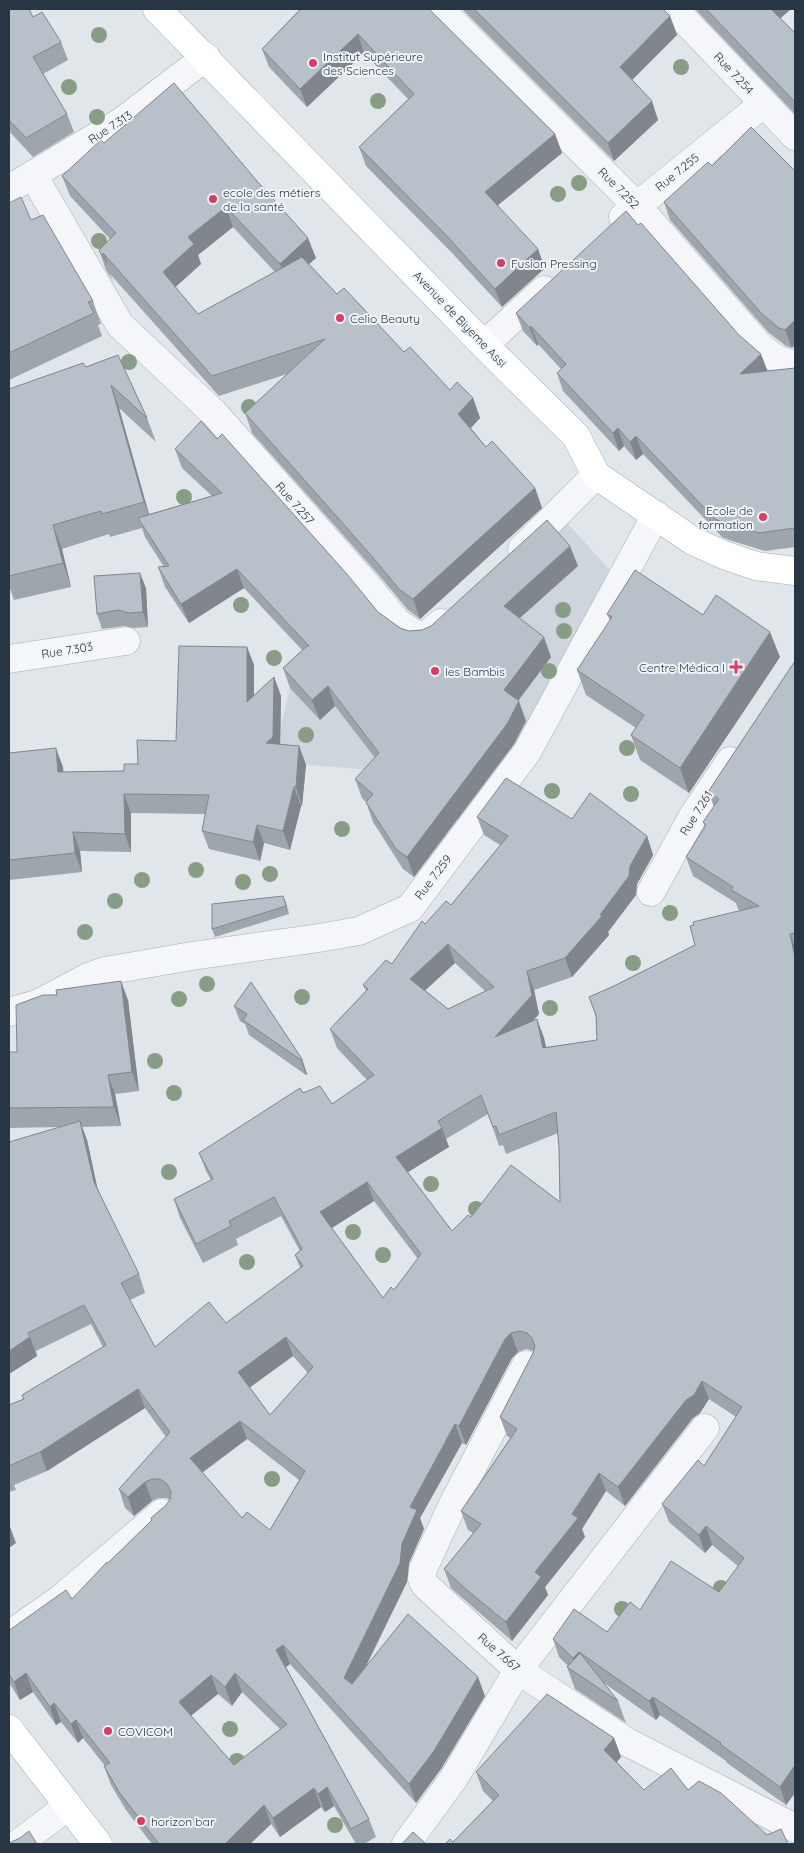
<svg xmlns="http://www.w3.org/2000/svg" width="804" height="1853" viewBox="0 0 804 1853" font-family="Quicksand,sans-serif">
	<rect width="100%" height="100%" fill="#e1e6eb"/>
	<polygon fill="#cfd5dd" points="563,518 621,583 482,795 464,825 411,784 385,771 282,763 280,756 281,725 290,688 412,654"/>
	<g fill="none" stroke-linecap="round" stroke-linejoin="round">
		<defs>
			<g id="minor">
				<path d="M440,9L636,205L757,343C768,354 779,363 795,364"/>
				<polyline points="674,9 795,136"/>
				<polyline points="33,175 120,325 214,413 365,583 397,622 416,635 428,634 441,623"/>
				<polyline points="9,189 121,122 206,57"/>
				<polyline points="623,217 763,104"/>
				<polyline points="484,345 544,290"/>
				<polyline points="522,549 596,475"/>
				<polyline points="9,659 126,641"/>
				<polyline points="651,892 693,816 730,761"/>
				<polyline points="9,1012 37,1004 88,977 105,971 192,956 319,938 359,931 410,908 527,752 656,515"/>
				<polyline points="526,1365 453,1504 423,1569 422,1579 425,1585 518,1670 627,1742 795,1828"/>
				<polyline points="9,1635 59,1600 162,1513"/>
				<polyline points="18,1844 68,1806"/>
				<polyline points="406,1844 454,1778 518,1670 705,1428"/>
			</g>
			<g id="major">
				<polyline points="157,9 484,345 576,436 596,475 693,541 724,555 756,566 795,571"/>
				<polyline points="9,1729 98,1844"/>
			</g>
		</defs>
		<use href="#minor" stroke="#a6adb6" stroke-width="29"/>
		<use href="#major" stroke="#9facb8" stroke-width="29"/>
		<use href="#minor" stroke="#f4f6f9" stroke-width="28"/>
		<use href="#major" stroke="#fff" stroke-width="28"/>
	</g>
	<g fill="#899d86">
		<circle cx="99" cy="35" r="8"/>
		<circle cx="681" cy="67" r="8"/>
		<circle cx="69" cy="87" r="8"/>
		<circle cx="378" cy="101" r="8"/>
		<circle cx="97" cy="117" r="8"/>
		<circle cx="579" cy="183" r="8"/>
		<circle cx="558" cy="194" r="8"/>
		<circle cx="99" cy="241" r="8"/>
		<circle cx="129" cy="362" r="8"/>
		<circle cx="249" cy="407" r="8"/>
		<circle cx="184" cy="497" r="8"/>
		<circle cx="241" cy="605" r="8"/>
		<circle cx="563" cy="610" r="8"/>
		<circle cx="564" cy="631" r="8"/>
		<circle cx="274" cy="658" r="8"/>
		<circle cx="549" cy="671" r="8"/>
		<circle cx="306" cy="735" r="8"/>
		<circle cx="627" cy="748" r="8"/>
		<circle cx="552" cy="791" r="8"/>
		<circle cx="631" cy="794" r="8"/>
		<circle cx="342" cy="829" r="8"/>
		<circle cx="196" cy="870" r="8"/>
		<circle cx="270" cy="874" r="8"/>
		<circle cx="142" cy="880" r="8"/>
		<circle cx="243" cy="882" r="8"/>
		<circle cx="115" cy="901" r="8"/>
		<circle cx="670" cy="913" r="8"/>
		<circle cx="85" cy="932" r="8"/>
		<circle cx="633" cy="963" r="8"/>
		<circle cx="207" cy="984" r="8"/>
		<circle cx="302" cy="997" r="8"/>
		<circle cx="179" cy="999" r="8"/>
		<circle cx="550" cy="1008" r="8"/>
		<circle cx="155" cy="1061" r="8"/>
		<circle cx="174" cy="1093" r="8"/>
		<circle cx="169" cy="1172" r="8"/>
		<circle cx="431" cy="1184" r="8"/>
		<circle cx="476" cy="1209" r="8"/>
		<circle cx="353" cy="1232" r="8"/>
		<circle cx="383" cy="1255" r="8"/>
		<circle cx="247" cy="1262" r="8"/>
		<circle cx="272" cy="1479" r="8"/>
		<circle cx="721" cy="1588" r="8"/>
		<circle cx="622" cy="1609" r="8"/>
		<circle cx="230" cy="1729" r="8"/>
		<circle cx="237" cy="1761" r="8"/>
		<circle cx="335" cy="1825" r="8"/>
	</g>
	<g fill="#9ea5ad" fill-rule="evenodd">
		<polygon points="9,9 33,17 61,42 68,60 43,74 67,114 74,132 33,157 9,131"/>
		<polygon points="300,9 429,9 555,134 562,153 498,205 545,268 502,307 453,254 366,166 359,147 408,99 364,53 307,107 269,67 262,49"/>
		<polygon points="462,9 663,9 670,16 677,35 632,80 658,120 614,161"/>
		<polygon points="695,9 791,9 780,18 795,33 795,114"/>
		<path d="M174,83L316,258L309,264L337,294L404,352L450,390L473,398L480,418L471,428L486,447L535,488L542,508L420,619L408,610L377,573L252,433L245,413L287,374L219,396L110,274L114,283L106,270L99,250L110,239L70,196L62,176L104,143ZM233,227L275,272L198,314L175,287L201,264L198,255Z"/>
		<polygon points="712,166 795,171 792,348 786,346 768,332 670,220 664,202"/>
		<polygon points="9,203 31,220 93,301 101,324 98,325 102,336 9,380"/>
		<polygon points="516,313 767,371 795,368 795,547 765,551 729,540 722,537 643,454 636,460 624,446 619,451 563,391 557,373 561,369 538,344 537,346 523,331"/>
		<polygon points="118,355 147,418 156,442 119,408 149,514 212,496 182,468 175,449 378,612 400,628 409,631 422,630 578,566 519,618 551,657 518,701 526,721 514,744 414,877 403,869 373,822 366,802 362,798 355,779 375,758 335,706 320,720 290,688 283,668 302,650 244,588 189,623 165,587 158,567 164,567 145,537 142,528 110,537 109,534 62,549 71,587 14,600 9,586 9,389 86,367"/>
		<polygon points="146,588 148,627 134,628 124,626 102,629 97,614"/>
		<polygon points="607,614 780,657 689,793 640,760 631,735 636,728 586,695 577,670 610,621"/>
		<polygon points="247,647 254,665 254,695 274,677 281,696 280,745 299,746 306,765 302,806 301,806 290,850 264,843 260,861 209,849 202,831 205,814 131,813 131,852 80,851 82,872 9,880 9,753 63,767 63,772 124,771 176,741"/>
		<path d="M795,661V1793L786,1805L727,1763L726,1761L660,1715L656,1720L604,1683L618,1701L626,1723L575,1689L567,1667L568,1666L559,1657L553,1639L607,1632L640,1610L719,1592L738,1566L712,1545L705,1553L669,1522L662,1504L704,1466L736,1417L709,1399L700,1413L693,1418L625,1506L606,1491L582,1529L585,1537L545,1587L548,1595L512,1641L475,1609L451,1588L444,1569L473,1533L468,1530L461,1511L510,1438L507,1436L500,1417L533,1353V1351L526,1349L518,1352L512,1358L466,1445L462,1443L420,1518L424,1529L409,1563L407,1582L365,1667L485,1696L441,1769L416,1803L290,1664L286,1667L369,1819L376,1837L364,1844H356L334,1806L325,1812L321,1807L280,1837L271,1824L250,1844H152L126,1810L111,1785L104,1766H105L83,1738L78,1743L61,1722L56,1725L33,1692L20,1700L9,1683V1630L72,1599L152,1520L151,1518L165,1506L170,1500L167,1498H159L152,1501L134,1516L125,1508L119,1489L166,1437L145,1408L47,1471L14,1485L16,1490L9,1492V1405L23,1399L22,1395L103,1347L91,1324L36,1351L37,1356L9,1374L60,1127L9,1128V1052H17L128,1000L139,1091L115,1094L121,1126L82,1127L87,1140L98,1192L139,1274L145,1293L130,1300L155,1347L226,1323L300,1268L295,1255L300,1251L281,1216L236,1239L238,1245L203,1263L180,1218L174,1199L211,1180L206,1171L199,1153L303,1093L332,1104L367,1080L337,1048L330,1029L366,991L363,985L392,964L425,924L451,905L500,845L484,835L477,817L572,819L647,836L653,855L637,884L636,895L608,932L609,935L572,977L534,990L539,1014L533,1021L537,1019L544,1038L546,1047L597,1040L596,1017L589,997L614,986L695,945L740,910L738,909L736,903L693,876L686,857L705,827L703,822L714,807L708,792ZM455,963L485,991L448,1009L425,990ZM488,1114L499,1146L503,1145L506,1154L558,1133L559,1148L560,1202L471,1217L452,1231L408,1172L449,1147L446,1139ZM374,1201L418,1259L394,1290L383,1298L332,1228ZM293,1356L308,1373L270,1415L250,1387ZM247,1439L299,1480L270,1530L242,1518L202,1473ZM242,1692L280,1729L234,1765L191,1716L218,1694L232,1706Z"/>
		<polygon points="283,896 289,914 215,937 212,929"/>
		<polygon points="251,982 302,1059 307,1074 306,1075 249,1035 245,1024 240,1021 234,1006"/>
		<polygon points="614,1738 621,1757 617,1762 644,1790 688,1790 767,1835 453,1842 493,1801 483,1791 476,1772"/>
	</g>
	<g fill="#81868d">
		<polygon points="768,9 791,9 774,24"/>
		<polygon points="670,16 677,35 626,86 620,67"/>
		<polygon points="358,34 364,53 307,107 300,89"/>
		<polygon points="652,101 658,120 614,161 608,143"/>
		<polygon points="555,134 562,153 492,210 485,192"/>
		<polygon points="226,207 233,227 198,255 201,264 170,292 163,272 188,237"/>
		<polygon points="308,238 316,258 287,284 280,264"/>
		<polygon points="538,249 545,268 502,307 495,289"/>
		<polygon points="795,320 795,345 792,348 785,330"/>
		<polygon points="531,326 538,344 537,346 530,328"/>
		<polygon points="761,354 768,372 740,374"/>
		<polygon points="111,385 119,408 152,525 144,502"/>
		<polygon points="473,398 480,418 465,434 458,414"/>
		<polygon points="618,428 624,446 619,451 613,433"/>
		<polygon points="636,436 643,454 636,460 630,442"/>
		<polygon points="535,488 542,508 420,619 413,599"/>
		<polygon points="53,525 62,549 71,587 63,563"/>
		<polygon points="570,546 578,566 511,626 504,606"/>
		<polygon points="237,569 244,588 189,623 181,604"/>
		<polygon points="140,573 146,588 148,627 143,612"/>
		<polygon points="770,632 780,657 689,793 680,768"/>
		<polygon points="544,637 551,657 511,710 504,690"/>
		<polygon points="247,647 254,665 254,720 247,702"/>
		<polygon points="274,677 281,696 280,756 266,743"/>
		<polygon points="328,686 335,706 320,720 312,700"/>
		<polygon points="519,701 526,721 514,744 414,877 407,857"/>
		<polygon points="299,746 306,765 302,806 296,787"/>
		<polygon points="56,748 63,767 65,791 58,772"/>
		<polygon points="294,787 301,806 290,850 283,831"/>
		<polygon points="124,794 131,813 131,852 125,834"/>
		<polygon points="257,825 264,843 260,861 253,842"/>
		<polygon points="73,832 80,851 82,872 75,853"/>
		<polygon points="647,836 653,855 637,884 636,895 608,932 609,935 572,977 565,958 600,915 630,866"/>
		<polygon points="283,896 286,903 289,914 286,906"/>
		<polygon points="790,934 795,948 795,957"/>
		<polygon points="448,944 455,963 417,998 410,979"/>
		<polygon points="527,971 534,990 539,1014 502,1055 495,1037"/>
		<polygon points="121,981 128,1000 139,1091 132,1072"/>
		<polygon points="537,1019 544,1038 550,1067 543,1048"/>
		<polygon points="302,1059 307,1074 306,1075 301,1060"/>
		<polygon points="108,1075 115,1094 121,1126 114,1107"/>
		<polygon points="80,1121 87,1140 100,1200 94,1182"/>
		<polygon points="442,1128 449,1147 403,1175 396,1157"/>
		<polygon points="367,1182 374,1201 327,1231 320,1212"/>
		<polygon points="511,1333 518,1352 512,1358 466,1445 459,1426 505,1339"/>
		<polygon points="30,1337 37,1356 9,1374 9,1351"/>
		<polygon points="286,1337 293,1356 245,1391 238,1372"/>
		<polygon points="702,1381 709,1399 700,1413 693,1418 625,1506 618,1487 686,1400"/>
		<polygon points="138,1389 145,1408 47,1471 40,1452"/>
		<polygon points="240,1421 247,1439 196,1477 190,1458"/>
		<polygon points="455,1424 462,1443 420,1518 424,1529 409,1563 407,1582 351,1697 344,1678 402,1544 410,1507"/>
		<polygon points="599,1473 606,1491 582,1529 585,1537 545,1587 548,1595 512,1641 506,1622 535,1572"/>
		<polygon points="145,1482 152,1501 134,1516 128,1497"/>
		<polygon points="9,1524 16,1543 9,1548"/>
		<polygon points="706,1526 712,1545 705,1553 699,1535"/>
		<polygon points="283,1645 290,1664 283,1669 276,1650"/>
		<polygon points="579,1652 586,1670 579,1675 573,1658"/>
		<polygon points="26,1673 33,1692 20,1700 14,1682"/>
		<polygon points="235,1673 242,1692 232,1706 225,1687"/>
		<polygon points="211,1675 218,1694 185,1720 179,1702"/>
		<polygon points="478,1677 485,1696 441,1769 416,1803 409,1784"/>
		<polygon points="653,1697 660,1715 656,1720 649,1701"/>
		<polygon points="54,1703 61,1722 56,1725 50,1707"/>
		<polygon points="76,1720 83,1738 78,1743 71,1724"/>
		<polygon points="614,1738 621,1757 611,1768 604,1750"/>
		<polygon points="795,1765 795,1793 786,1805 780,1787"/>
		<polygon points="327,1787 334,1806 325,1812 318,1794"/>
		<polygon points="314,1788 321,1807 280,1837 273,1818"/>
		<polygon points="264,1805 271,1824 250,1844 227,1844 226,1843"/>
	</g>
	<g fill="#b8c0c9" stroke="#81868d" fill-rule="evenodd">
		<polygon points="9,9 29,9 33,17 42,12 61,42 33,57 67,114 26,138 9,120"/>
		<polygon points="301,9 429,9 555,134 485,192 538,249 495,289 446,235 359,147 414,94 358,34 300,89 262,49"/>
		<polygon points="474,9 663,9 670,16 620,67 652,101 608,143"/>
		<polygon points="706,9 771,9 795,33 795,102"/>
		<polygon points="174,83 257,181 308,238 280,264 226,207 188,237 194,244 163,272 198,314 302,257 337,294 344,288 404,352 410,347 450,390 457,382 473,398 458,414 486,447 492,441 535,488 413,599 400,590 369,553 245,413 325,339 212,376 103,253 107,263 99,250 116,233 62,176 101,140 104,143"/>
		<polygon points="751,127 795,171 795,320 785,330 779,328 762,314 664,202 708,162 712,166"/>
		<polygon points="21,197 31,220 43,215 93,301 88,302 94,313 9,353 9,203"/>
		<polygon points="626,211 638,225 641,223 739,335 761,354 740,374 795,368 795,528 759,533 722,522 715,519 636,436 630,442 618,428 613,433 557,373 566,364 531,326 530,328 516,313"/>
		<polygon points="118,355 147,418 111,385 144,502 102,514 101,511 53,525 63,563 9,576 9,389 83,363 86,367"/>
		<polygon points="201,421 217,439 222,434 346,573 378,612 400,628 409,631 422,630 431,626 547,520 570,546 504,606 544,637 504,690 519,701 507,724 407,857 396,849 366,802 373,794 355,779 379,753 328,686 312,700 283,668 307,646 309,646 237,569 181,604 158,567 169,566 138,518 222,493 175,449"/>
		<polygon points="635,570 703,615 716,595 770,632 680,768 631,735 644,715 577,670 612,617 607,614"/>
		<polygon points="140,573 143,612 129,613 118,610 97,614 94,576"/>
		<polygon points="179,646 247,647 247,702 274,677 273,737 266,743 299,746 296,787 294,787 283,831 257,825 253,842 202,831 209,795 124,794 125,834 73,832 75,853 9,860 9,753 56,748 58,772 124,771 124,764 138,764 137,740 176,741"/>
		<path d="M795,661V933L790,934L795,957V1765L780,1787L720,1744L721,1743L653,1697L649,1701L579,1652L573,1658L553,1639L574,1609L607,1632L630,1602L640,1610L671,1561L719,1592L744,1558L706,1526L699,1535L662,1504L698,1460L704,1466L742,1407L702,1381L694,1395L686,1400L618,1487L599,1473L572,1514L578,1518L535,1572L541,1577L506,1622L468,1591L444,1569L481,1524L461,1511L517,1429L500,1417L533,1353L535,1346L532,1338L527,1333L519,1331L511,1333L505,1339L459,1426L455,1424L410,1507L417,1510L402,1544L400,1563L344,1678L352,1684L408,1614L478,1677L434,1751L409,1784L283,1645L276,1650L369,1819L351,1829L327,1787L318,1794L314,1788L273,1818L264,1805L226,1843L228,1844H159L119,1792L104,1766L110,1763L76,1720L71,1724L54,1703L50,1707L26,1673L14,1682L9,1674V1630L11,1629L66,1590L72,1599L107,1562L108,1563L152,1520L151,1518L165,1506L170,1500L171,1492L167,1484L160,1479H152L145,1482L128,1497L119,1489L170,1432L138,1389L40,1452L9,1466V1405L24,1399L22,1395L106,1345L84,1305L28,1333L30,1337L9,1351V1142L80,1121L94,1182L139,1274L121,1283L155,1347L209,1302L226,1323L303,1266L295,1255L302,1249L274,1197L229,1221L231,1226L196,1244L174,1199L213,1179L199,1153L300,1088L303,1093L320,1086L332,1104L374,1075L330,1029L368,989L363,985L386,960L392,964L422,921L425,924L446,901L451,905L508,836L477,817L506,778L572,819L590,793L647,836L630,866L629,876L600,915L602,916L565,958L527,971L532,995L495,1037L537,1019L543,1048L597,1040L596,1015L589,997L614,986L695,945L690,926L694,925L693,922L759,906L731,890L733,887L686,857L706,825L703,822L719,799L708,792ZM448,944L494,987L448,1009L410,979ZM481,1095L493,1127L496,1126L499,1135L556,1112L559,1148L560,1202L511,1165L471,1217L468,1215L452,1231L396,1157L442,1128L438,1121ZM367,1182L421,1254L394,1290L391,1287L383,1298L320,1212ZM286,1337L313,1367L270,1415L238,1372ZM240,1421L305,1471L270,1530L247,1512L242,1518L190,1458ZM235,1673L287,1724L234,1765L179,1702L211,1675L225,1687Z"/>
		<polygon points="283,896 286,906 212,929 212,904"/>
		<polygon points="121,981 132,1072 108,1075 114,1107 9,1108 9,1052 17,1052 16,1005 43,995 57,995 56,990"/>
		<polygon points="251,982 302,1059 301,1060 243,1020 247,1014 234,1006"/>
		<polygon points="580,1653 618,1701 567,1667"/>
		<polygon points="547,1694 614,1738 604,1750 644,1790 671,1768 688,1790 699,1781 721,1793 767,1835 781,1829 788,1844 445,1844 450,1839 453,1842 499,1795 476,1772"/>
		<polygon points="29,1831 37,1844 9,1844 9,1843 20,1838"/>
		<polygon points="413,1832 426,1844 402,1844"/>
	</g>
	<g fill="#d93d66" stroke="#f1f5f8" stroke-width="2">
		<circle cx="313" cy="63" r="5"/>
		<circle cx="213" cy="199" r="5"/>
		<circle cx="501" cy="263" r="5"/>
		<circle cx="340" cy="318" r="5"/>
		<circle cx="763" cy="517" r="5"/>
		<path d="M733.5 659.5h5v5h5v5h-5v5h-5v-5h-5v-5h5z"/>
		<circle cx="435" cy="671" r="5"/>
		<circle cx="108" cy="1731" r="5"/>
		<circle cx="141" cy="1821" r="5"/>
	</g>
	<g text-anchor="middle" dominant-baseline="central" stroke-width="4" stroke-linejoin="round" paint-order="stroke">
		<g font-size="12" fill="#283544" stroke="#f1f5f8" text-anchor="start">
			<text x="323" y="56">Institut Supérieure<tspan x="323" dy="14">des Sciences</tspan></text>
			<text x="223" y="192">ecole des métiers<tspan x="223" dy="14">de la santé</tspan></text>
			<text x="511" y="263">Fusion Pressing</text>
			<text x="350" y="318">Celio Beauty</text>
			<text x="753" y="510" text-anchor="end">Ecole de<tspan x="753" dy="14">formation</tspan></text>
			<text x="725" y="667" text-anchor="end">Centre Médica l</text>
			<text x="445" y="671">les Bambis</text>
			<text x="118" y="1731">COVICOM</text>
			<text x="151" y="1821">horizon bar</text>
		</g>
		<g font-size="12" fill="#283544" stroke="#f1f5f8">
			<text transform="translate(734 73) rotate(47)">Rue 7.254</text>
			<text transform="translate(110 127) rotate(-33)">Rue 7.313</text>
			<text transform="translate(677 172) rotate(-39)">Rue 7.255</text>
			<text transform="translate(619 188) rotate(45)">Rue 7.252</text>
			<text transform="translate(460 319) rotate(46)">Avenue de Biyeme Assi</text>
			<text transform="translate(295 503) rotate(49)">Rue 7.257</text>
			<text transform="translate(67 650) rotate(-9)">Rue 7.303</text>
			<text transform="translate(696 813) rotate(-58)">Rue 7.261</text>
			<text transform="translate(433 877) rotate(-53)">Rue 7.259</text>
			<text transform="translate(499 1652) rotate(41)">Rue 7.667</text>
		</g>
	</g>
	<rect width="804" height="1853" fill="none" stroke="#283544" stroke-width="20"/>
</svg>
